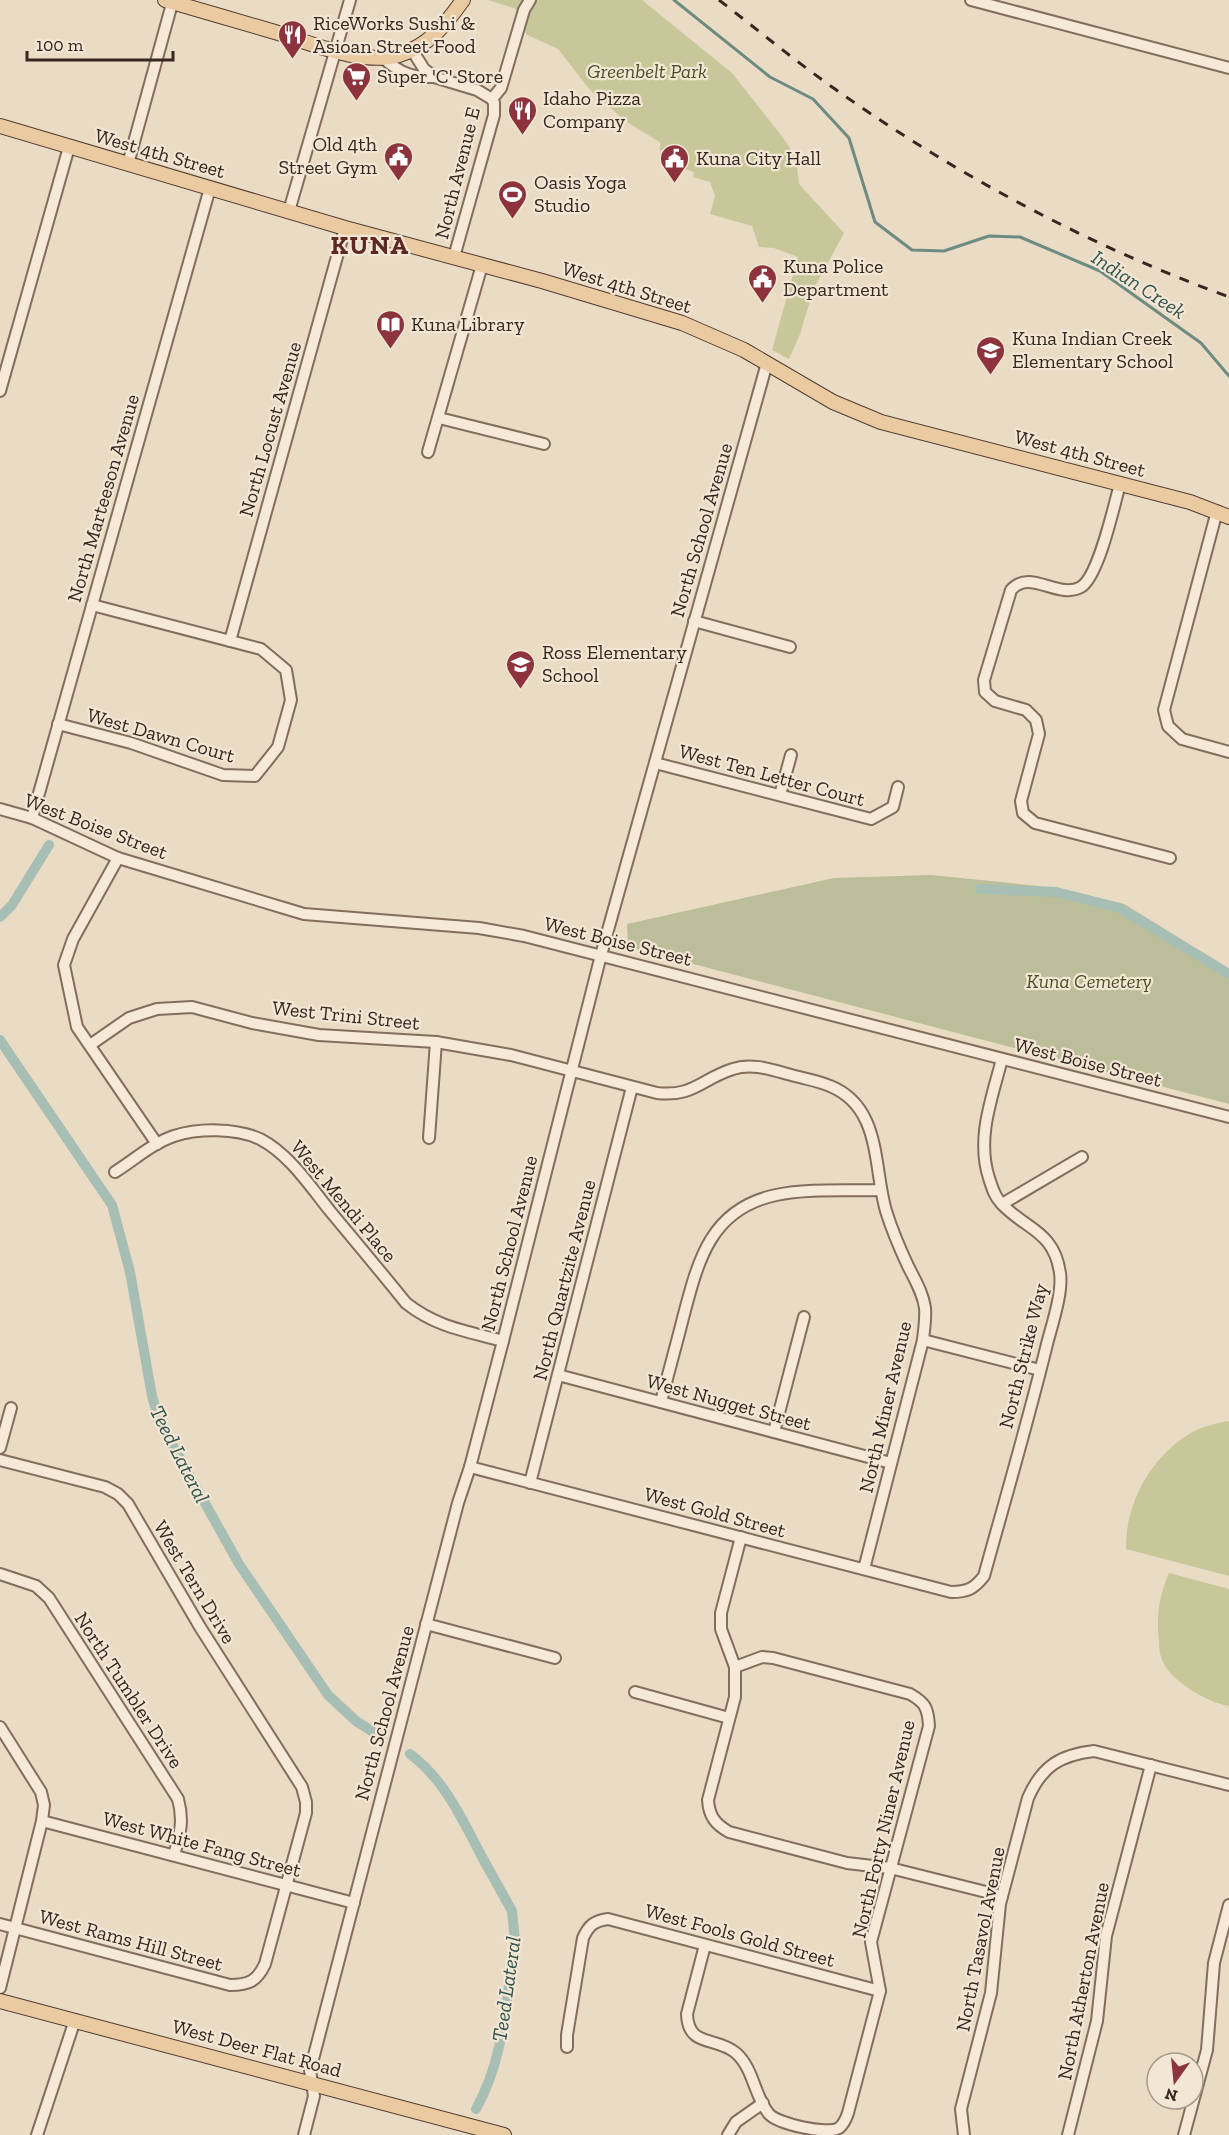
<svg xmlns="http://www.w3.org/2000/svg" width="1229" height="2135" viewBox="0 0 1229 2135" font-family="'Zilla Slab',serif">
	<rect width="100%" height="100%" fill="#eadbc5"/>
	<g fill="#c7c79a">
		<polygon points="488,0 642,0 732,73 781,135 796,157 799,184 844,233 814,288 800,334 789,359 772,350 798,257 774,248 759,247 752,226 710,214 715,196 710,182 693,177 694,172 672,165 674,160 666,152 659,150 661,143 624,120 590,90 558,49 527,35 516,9"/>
		<path d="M1229,1421V1576L1126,1549C1125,1504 1150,1458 1189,1434C1201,1427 1216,1423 1229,1421Z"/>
		<path d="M1169,1573L1229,1589V1706C1209,1703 1174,1683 1164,1664C1160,1657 1159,1649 1159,1641C1156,1616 1159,1596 1169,1573Z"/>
	</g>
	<polygon fill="#bcbd99" points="931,875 1059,888 1126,905 1229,969 1229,1104 628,947 627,924 834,878"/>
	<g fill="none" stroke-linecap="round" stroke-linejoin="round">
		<polyline stroke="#6e8b81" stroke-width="3" points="674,0 770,77 813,99 849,138 875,222 912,250 944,251 989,236 1020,237 1100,271 1201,343 1229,376"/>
		<g stroke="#a7beb4" stroke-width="10">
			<polyline points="980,889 1056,892 1120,908 1229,974"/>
			<polyline points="0,917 12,905 49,845"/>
			<polyline points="0,1040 112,1205 130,1272 152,1396 158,1417 168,1437 239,1564 328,1695 356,1721 381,1737"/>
			<path d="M410,1754C445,1780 462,1819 482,1857C492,1875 502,1893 512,1911L515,1941C506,1998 505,2058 476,2109"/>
		</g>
		<defs>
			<g id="minor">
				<polyline points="971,0 1229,68"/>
				<path d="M383,58C400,73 412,78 434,77L424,69L412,50"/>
				<polyline points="434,77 477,90 492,99"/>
				<polyline points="492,99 501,88 524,10 530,0"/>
				<polyline points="128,164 173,0"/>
				<polyline points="289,211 350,0"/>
				<polyline points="454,257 494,115 494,103 492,99"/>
				<polyline points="0,391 69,147"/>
				<polyline points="439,418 544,444"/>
				<polyline points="428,452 482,265"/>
				<path d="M1120,484C1114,505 1099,576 1081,587C1058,600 1030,568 1011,590L984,680L985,692L995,701L1026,710L1036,720L1039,734L1021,801L1023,813L1035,823L1170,858"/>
				<polyline points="1217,511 1164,710 1168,726 1182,739 1229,752"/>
				<polyline points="694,621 790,647"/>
				<polyline points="230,641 345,228"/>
				<polyline points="58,724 131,743 223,775 255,776 278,747 291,700 286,670 261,649 92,605"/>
				<polyline points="655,763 871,819 893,807 898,787"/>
				<polyline points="780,795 791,755"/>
				<polyline points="0,809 32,818 118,858 304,914 479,928 524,936 1229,1117"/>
				<polyline points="32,818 210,188"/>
				<polyline points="118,858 73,939 64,965 77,1027 157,1144"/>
				<path d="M90,1045L129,1018L157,1009L192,1007L252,1023L319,1035L436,1042L511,1055L657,1093C694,1097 701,1079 733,1069C753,1062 775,1071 795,1076C806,1079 819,1081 830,1086C882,1107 873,1167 886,1211C892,1230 900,1249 908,1266C915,1280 923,1293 925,1308C926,1319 924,1329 923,1340L864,1569"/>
				<polyline points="429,1138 436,1042"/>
				<path d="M115,1172C134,1160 153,1143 174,1136C199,1128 236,1128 260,1139C289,1154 310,1186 330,1211C355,1241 381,1272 406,1303C436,1327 466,1331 503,1341"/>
				<polyline points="1002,1204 1082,1157"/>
				<polyline points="923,1340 1040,1370"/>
				<polyline points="558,1375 891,1463"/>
				<path d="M661,1402C668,1374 676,1346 683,1318C698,1261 710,1209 776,1195C808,1188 848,1191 881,1190"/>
				<polyline points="774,1432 804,1317"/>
				<polyline points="0,1448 11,1408"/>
				<path d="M0,1460L105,1487L118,1494L128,1504L200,1627L302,1787L306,1802V1813L265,1964C257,1981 249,1985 230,1985L0,1924"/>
				<path d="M470,1467L951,1592C967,1592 974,1589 984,1576C1005,1500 1027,1425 1046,1348C1051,1327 1063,1294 1060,1273C1054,1230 1024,1229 1001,1203C994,1196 992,1187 989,1178C976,1138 992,1098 1002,1059"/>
				<polyline points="530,1483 632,1087"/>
				<path d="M741,1537L721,1613V1629L735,1667V1697L708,1800C709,1816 715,1824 729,1832L847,1863L890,1868L1002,1896"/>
				<path d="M0,1574L36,1586L49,1598L178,1799C184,1821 180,1834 174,1855"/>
				<polyline points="426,1624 555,1658"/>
				<polyline points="635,1692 729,1718"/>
				<polyline points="0,1727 41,1792 44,1805 42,1821 0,1988"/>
				<polyline points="42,1821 354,1903"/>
				<path d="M705,1945L687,2014C688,2048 716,2036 736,2053C754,2069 754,2096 769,2114C778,2124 827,2135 839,2128C844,2124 846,2119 848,2113L880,1991L871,1942L929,1726C928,1709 926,1703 910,1694L773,1658L762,1657L735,1667"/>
				<path d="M567,2047V2035L583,1938C589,1925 594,1921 608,1919L880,1991"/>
				<polyline points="37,2135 75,2020"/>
				<polyline points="304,2135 314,2096 310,2070 312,2063 458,1503 470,1467 503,1341 601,955 767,363"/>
				<polyline points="728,2135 736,2122 763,2103"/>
				<path d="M964,2135L961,2109L991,1993L1000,1904L1028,1798C1042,1766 1060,1755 1094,1751L1229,1785"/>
				<polyline points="1068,2135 1097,2021 1106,1936 1151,1765"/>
				<polyline points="1184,2135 1207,2050 1214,1963 1229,1905"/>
			</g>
			<g id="major">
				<path d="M165,0C202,11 238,21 275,32C310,43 363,66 399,55C429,46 446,24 463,0"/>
				<polyline points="0,126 345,228 542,281 682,323 744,350 833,402 881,422 1190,502 1229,517"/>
				<polyline points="0,2001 504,2135"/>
			</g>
		</defs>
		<use href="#minor" stroke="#836d5d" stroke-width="14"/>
		<use href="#major" stroke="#523c31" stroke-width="16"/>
		<use href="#minor" stroke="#f6e9d8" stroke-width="10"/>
		<use href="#major" stroke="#eacba1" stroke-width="14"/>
		<path stroke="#352720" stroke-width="3" stroke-dasharray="10 10" stroke-linecap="butt" d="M719,0C758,30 795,61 835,89C956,175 1090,246 1229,297"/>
	</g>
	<defs>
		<symbol id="restaurant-pin" viewBox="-11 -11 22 30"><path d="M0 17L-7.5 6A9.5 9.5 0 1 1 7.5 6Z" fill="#8d333d" stroke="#f2e6d4"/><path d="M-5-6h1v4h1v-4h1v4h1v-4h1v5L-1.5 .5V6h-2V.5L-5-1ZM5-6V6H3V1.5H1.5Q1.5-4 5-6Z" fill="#fff"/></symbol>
		<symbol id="supermarket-pin" viewBox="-11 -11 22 30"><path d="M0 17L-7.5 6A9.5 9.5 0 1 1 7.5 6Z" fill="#8d333d" stroke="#f2e6d4"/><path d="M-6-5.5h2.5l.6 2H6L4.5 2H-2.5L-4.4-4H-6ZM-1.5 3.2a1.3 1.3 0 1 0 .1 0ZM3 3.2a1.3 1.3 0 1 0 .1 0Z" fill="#fff"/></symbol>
		<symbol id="civic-pin" viewBox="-11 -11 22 30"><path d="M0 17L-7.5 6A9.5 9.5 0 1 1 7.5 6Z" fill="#8d333d" stroke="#f2e6d4"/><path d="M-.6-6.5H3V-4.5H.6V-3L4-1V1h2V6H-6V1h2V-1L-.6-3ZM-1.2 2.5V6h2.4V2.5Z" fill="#fff"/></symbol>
		<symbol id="stadium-pin" viewBox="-11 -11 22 30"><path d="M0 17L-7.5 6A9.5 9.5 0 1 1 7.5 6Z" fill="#8d333d" stroke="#f2e6d4"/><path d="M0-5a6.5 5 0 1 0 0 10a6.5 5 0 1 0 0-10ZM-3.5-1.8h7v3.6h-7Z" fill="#fff"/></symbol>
		<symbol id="library-pin" viewBox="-11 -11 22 30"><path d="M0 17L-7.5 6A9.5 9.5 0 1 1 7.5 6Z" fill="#8d333d" stroke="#f2e6d4"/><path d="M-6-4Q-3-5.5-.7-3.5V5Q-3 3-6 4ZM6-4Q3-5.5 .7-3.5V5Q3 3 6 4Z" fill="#fff"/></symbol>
		<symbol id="school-pin" viewBox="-11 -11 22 30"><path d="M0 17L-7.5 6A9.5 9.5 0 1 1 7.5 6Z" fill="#8d333d" stroke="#f2e6d4"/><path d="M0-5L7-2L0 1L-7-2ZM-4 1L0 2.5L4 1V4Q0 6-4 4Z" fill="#fff"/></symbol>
	</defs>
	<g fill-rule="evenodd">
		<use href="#restaurant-pin" x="276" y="18" width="33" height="45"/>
		<use href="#supermarket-pin" x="340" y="60" width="33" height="45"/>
		<use href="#restaurant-pin" x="506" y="94" width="33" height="45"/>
		<use href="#civic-pin" x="382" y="140" width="33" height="45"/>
		<use href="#civic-pin" x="658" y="142" width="33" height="45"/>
		<use href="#stadium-pin" x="496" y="178" width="33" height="45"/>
		<use href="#civic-pin" x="746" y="262" width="33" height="45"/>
		<use href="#library-pin" x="374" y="308" width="33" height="45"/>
		<use href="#school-pin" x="974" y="334" width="33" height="45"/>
		<use href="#school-pin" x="504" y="648" width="33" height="45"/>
	</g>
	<g text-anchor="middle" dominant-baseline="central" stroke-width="4.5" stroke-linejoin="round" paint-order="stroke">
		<g font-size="20" fill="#352720" stroke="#f2e6d4" text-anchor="start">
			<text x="313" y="23">RiceWorks Sushi &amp;<tspan x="313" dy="23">Asioan Street Food</tspan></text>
			<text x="377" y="76">Super 'C' Store</text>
			<text x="543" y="98">Idaho Pizza<tspan x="543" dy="23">Company</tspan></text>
			<text x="377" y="144" text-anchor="end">Old 4th<tspan x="377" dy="23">Street Gym</tspan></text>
			<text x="696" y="158">Kuna City Hall</text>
			<text x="534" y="182">Oasis Yoga<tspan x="534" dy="23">Studio</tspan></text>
			<text x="783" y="266">Kuna Police<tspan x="783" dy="23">Department</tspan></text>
			<text x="411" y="324">Kuna Library</text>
			<text x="1012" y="338">Kuna Indian Creek<tspan x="1012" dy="23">Elementary School</tspan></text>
			<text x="542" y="652">Ross Elementary<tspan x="542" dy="23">School</tspan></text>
		</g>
		<g font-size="20" font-style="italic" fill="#4a4f28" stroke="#f2e6d4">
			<text x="647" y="71">Greenbelt Park</text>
			<text x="1089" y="981">Kuna Cemetery</text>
		</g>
		<g font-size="20" fill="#352720" stroke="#f2e6d4">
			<text transform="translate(160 153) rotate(16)">West 4th Street</text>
			<text transform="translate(457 173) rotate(-76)">North Avenue E</text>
			<text transform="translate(627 287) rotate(17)">West 4th Street</text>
			<text transform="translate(270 429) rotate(-74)">North Locust Avenue</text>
			<text transform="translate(1080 453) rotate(15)">West 4th Street</text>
			<text transform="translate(103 498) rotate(-74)">North Marteeson Avenue</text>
			<text transform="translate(701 530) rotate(-74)">North School Avenue</text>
			<text transform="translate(161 735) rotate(16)">West Dawn Court</text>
			<text transform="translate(772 775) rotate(15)">West Ten Letter Court</text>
			<text transform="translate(96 826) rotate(21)">West Boise Street</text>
			<text transform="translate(618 941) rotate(14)">West Boise Street</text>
			<text transform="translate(346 1015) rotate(6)">West Trini Street</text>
			<text transform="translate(1088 1062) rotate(14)">West Boise Street</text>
			<text transform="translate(344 1201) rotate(50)">West Mendi Place</text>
			<text transform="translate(509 1243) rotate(-76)">North School Avenue</text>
			<text transform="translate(564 1280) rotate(-76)">North Quartzite Avenue</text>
			<text transform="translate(1023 1356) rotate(-76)">North Strike Way</text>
			<text transform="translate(729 1402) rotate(15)">West Nugget Street</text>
			<text transform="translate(885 1407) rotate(-77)">North Miner Avenue</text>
			<text transform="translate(715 1512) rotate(15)">West Gold Street</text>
			<text transform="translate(195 1582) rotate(59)">West Tern Drive</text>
			<text transform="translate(129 1690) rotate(57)">North Tumbler Drive</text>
			<text transform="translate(384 1713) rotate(-75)">North School Avenue</text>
			<text transform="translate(883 1829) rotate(-77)">North Forty Niner Avenue</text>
			<text transform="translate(202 1844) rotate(15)">West White Fang Street</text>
			<text transform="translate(740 1935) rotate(15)">West Fools Gold Street</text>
			<text transform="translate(980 1939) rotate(-79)">North Tasavol Avenue</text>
			<text transform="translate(131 1940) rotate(15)">West Rams Hill Street</text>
			<text transform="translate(1083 1981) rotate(-79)">North Atherton Avenue</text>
			<text transform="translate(257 2048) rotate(15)">West Deer Flat Road</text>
		</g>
		<g font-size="21" font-style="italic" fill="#30534d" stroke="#f2e6d4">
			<text transform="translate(1139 284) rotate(33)">Indian Creek</text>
			<text transform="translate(180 1454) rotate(63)">Teed Lateral</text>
			<text transform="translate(506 1989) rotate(-82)">Teed Lateral</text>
		</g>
		<g font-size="26" font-weight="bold" letter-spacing="1.5" fill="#5e2923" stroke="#f2e6d4">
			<text x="370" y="245">KUNA</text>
		</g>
	</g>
	<g transform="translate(1175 2081) rotate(195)"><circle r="28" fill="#f2e6d4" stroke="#a69a8c" stroke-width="1.5"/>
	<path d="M0-4.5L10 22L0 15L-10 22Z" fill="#8d333d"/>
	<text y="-9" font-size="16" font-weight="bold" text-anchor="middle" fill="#352720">N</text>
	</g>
	<path d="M27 51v9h146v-9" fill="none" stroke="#352720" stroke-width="3"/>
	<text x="36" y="51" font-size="18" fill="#352720" stroke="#f2e6d4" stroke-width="4.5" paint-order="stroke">100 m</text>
</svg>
